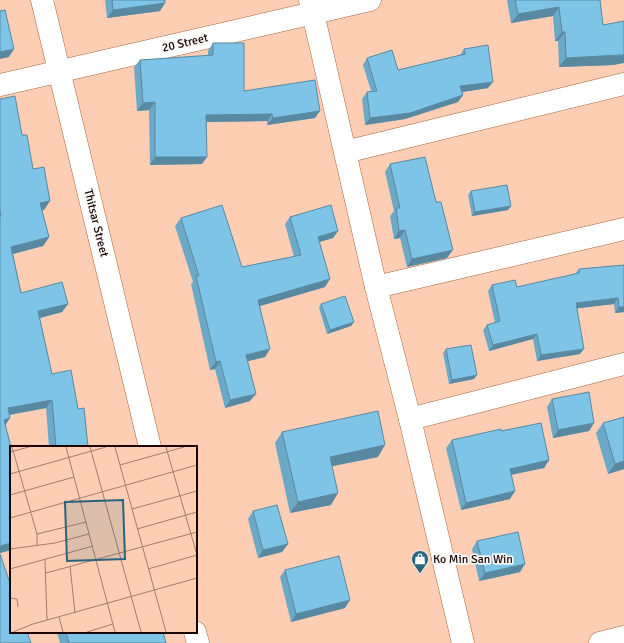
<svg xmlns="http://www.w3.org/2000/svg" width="624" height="643" viewBox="0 0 624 643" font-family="Signika,sans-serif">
	<rect width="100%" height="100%" fill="#fdceb4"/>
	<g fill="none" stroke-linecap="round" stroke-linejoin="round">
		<defs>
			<g id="minor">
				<polyline points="42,0 150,447"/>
				<polyline points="310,0 376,287 410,419 463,643"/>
				<polyline points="0,85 370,0"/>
				<polyline points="345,152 624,84"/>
				<polyline points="376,287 624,229"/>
				<polyline points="410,419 624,364"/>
				<polyline points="195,632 198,643"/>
				<polyline points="600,643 624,637"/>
			</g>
		</defs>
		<use href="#minor" stroke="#a9633a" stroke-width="23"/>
		<use href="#minor" stroke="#fff" stroke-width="22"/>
	</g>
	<g fill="#6ca9c6">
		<polygon points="105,0 165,0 165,3 160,11 107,18"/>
		<polygon points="507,0 600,0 603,25 614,65 559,67 558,41 555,41 553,16 511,23"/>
		<polygon points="213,43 244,91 315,118 267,125 267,121 207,122 202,164 150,165 149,110 137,111 134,67 140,60 208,56 208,51"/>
		<polygon points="464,49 488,88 462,92 463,95 458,102 405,119 365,125 362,99 367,92 371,91 363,65 367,58 398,70 460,55"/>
		<polygon points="0,99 22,135 33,169 44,210 42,210 49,237 43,246 13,254 21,293 68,304 62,312 40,318 52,374 78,409 88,447 49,447 46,408 10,415 6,425 11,550 0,553"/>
		<polygon points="390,164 447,258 407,267 400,238 394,239 390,216 394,211 385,172"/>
		<polygon points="471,191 508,210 472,216 468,195"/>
		<polygon points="290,217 338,231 333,238 319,242 325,287 260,306 265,357 247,361 250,401 225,408 215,369 210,370 191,284 193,282 175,226 181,218 242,267 294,257 285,224"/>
		<polygon points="624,265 624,312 615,313 614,304 577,308 580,354 537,361 533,339 489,351 483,330 487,325 495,323 488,291 492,285 517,287 575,274 579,269"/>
		<polygon points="321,304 351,326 327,334 319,308"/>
		<polygon points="446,349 474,379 449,384 443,353"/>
		<polygon points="552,399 594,423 589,431 553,438 547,407"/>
		<polygon points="624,417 624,469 608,474 596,433 603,423"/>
		<polygon points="501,431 549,460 544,468 511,475 510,499 461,510 446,448 452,440"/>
		<polygon points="282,432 378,457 332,466 331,505 290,513 275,443"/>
		<polygon points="253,511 288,544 282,552 258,558 248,519"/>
		<polygon points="477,541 520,572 479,581 472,549"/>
		<polygon points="285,570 345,608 291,622 280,577"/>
		<polygon points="57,632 163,632 166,643 60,643"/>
	</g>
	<g fill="#5889a1">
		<polygon points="165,3 160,11 107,18 113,10"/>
		<polygon points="559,7 553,16 511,23 518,14"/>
		<polygon points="562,32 565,32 558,41 555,41"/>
		<polygon points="14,49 9,57 0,59 0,52"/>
		<polygon points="624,55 624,63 614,65 559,67 566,58"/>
		<polygon points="493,82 488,88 456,93 460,86"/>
		<polygon points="463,95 458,102 405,119 365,125 370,118"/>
		<polygon points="155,102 149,110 137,111 143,103"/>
		<polygon points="320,111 315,118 267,125 273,118"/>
		<polygon points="272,114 267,121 201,122 206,115"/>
		<polygon points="155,157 207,157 202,164 150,165"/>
		<polygon points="50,201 44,210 34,211 40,203"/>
		<polygon points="511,206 508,210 472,216 475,212"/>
		<polygon points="405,230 400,238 394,239 399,231"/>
		<polygon points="338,231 333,238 313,244 318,237"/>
		<polygon points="49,237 43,246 5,256 11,247"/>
		<polygon points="453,250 447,258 407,267 412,259"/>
		<polygon points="330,279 325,287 253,308 258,300"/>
		<polygon points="618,298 614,304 572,309 576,303"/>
		<polygon points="68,304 62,312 32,320 38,311"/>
		<polygon points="619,307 624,307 624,312 615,313"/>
		<polygon points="354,322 351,326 327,334 330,330"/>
		<polygon points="537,334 533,339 489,351 493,345"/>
		<polygon points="270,349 265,357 240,363 246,355"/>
		<polygon points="584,349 580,354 537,361 541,355"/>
		<polygon points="220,361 215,369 210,370 216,362"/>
		<polygon points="477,375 474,379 449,384 452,380"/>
		<polygon points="256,394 250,401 225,408 230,400"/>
		<polygon points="52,400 46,408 2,416 8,408"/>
		<polygon points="10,418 4,427 4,420"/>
		<polygon points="594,423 589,431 553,438 558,430"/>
		<polygon points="385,445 378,457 323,468 330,457"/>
		<polygon points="549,460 544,468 504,476 510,469"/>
		<polygon points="624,461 624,469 608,474 615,464"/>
		<polygon points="515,491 510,499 461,510 466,503"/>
		<polygon points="338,493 331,505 290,513 298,502"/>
		<polygon points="11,543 11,550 0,553 0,546"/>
		<polygon points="288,544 282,552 258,558 263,550"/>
		<polygon points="525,564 520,572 479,581 485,573"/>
		<polygon points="350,600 345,608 291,622 296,614"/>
	</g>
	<g fill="#7dc4e6" stroke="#5889a1">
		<polygon points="112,0 165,0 165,3 113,10"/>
		<polygon points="515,0 600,0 603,25 624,21 624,55 620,55 566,58 565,32 562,32 559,7 518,14"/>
		<polygon points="5,10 14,49 0,52 0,11"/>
		<polygon points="213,43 244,43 244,91 315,80 320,111 273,118 272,114 206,115 207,157 155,157 155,102 143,103 140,60 213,55"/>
		<polygon points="488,45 493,82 460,86 463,95 410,113 370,118 367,92 377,91 367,58 392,50 398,70 465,54 464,49"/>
		<polygon points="15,96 22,135 27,135 33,169 44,167 50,201 40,203 49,237 11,247 21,293 62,282 68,304 38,311 52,374 71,370 78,409 84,408 88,447 56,447 52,400 8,408 10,418 4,420 11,447 11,543 0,546 0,216 1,216 0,211 0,99"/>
		<polygon points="425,157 436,202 441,202 453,250 412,259 405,230 399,231 396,208 400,208 390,164"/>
		<polygon points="507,185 511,206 475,212 471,191"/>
		<polygon points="222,205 242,267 301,255 290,217 331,205 338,231 318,237 330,279 258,300 270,349 246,355 256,394 230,400 220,361 216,362 196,276 199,276 181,218"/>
		<polygon points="624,265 624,307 619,307 618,298 576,303 584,349 541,355 537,334 493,345 487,325 500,321 492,285 515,280 517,287 579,273 579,269"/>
		<polygon points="345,296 354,322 330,330 321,304"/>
		<polygon points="471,345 477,375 452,380 446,349"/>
		<polygon points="589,392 594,423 558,430 552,399"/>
		<polygon points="378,411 385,445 330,457 338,493 298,502 282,432"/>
		<polygon points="624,417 624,461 615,464 603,423"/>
		<polygon points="541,423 549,460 510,469 515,491 466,503 452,440 501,429 501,431"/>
		<polygon points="277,505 288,544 263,550 253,511"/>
		<polygon points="518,532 525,564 485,573 477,541"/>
		<polygon points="0,554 11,586 11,632 27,632 31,643 0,643"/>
		<polygon points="339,556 350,600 296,614 285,570"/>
		<polygon points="66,632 163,632 166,643 69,643"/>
	</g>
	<defs>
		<symbol id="shop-pin" viewBox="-11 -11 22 30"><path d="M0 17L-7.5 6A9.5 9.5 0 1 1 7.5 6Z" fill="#29637c" stroke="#fafafa"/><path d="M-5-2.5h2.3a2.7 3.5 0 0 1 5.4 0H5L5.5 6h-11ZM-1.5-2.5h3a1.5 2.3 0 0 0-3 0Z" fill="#fff"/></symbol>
	</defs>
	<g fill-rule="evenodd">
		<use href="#shop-pin" x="410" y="549" width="20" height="27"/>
	</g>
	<g text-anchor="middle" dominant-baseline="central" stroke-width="3.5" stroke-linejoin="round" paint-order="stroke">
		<g font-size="12" fill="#1c0400" stroke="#fafafa">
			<text transform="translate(185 43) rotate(-13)">20 Street</text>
			<text transform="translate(96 223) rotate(76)">Thitsar Street</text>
		</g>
		<g font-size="12" fill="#1c0400" stroke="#fafafa" text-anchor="start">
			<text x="433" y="559">Ko Min San Win</text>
		</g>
	</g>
	<g transform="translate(10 446)">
		<rect width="187" height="187" fill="#fdceb4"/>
		<path fill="none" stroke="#a37d6c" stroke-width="1" d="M2,1L27,88V100M56,1L105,186M80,1L131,186M105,1L156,186M156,1L187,109M0,6L19,1M110,19L174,1M0,28L96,1M0,49L64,31M122,63L187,45M0,72L187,19M127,83L187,66M27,88L76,76M0,103L45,97L79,88M35,114L37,174M60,120L65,167M0,123L83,100M138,123L187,109M36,127L187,86M0,152L7,153L8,161M49,171L53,186M3,186L23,178L187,132M77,186L103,178"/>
		<path fill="#29637c" fill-opacity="0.15" stroke="#29637c" stroke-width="2" d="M113,54L115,113L57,115L55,56Z"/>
		<rect width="187" height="187" fill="none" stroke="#1c0400" stroke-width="2"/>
	</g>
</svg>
